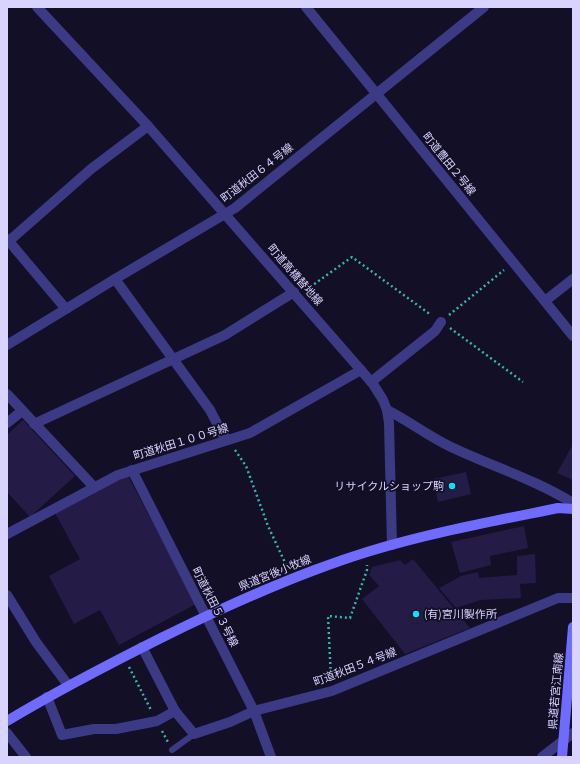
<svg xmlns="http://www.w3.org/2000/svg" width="580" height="764" viewBox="0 0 580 764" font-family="'Source Sans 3','Noto Sans JP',sans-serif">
	<rect width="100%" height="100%" fill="#130f26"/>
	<g fill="#241b47">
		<polygon points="23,420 75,476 30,517 7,492 7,435"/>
		<polygon points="573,444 573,480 557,473"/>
		<polygon points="466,472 471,494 438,502 433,479"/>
		<polygon points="127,474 196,604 119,645 100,610 74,624 49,576 80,559 55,513"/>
		<polygon points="524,526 528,548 490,556 491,565 460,573 451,542"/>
		<polygon points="535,554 536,583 520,584 521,598 481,600 456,608 439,588 461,576 478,572 479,578 517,575 517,556"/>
		<polygon points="413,559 470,628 405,654 362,599 379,586 369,575 372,567 400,560 405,565"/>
	</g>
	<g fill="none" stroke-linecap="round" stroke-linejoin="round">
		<g stroke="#2fb8b0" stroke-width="2.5" stroke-dasharray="2 3" stroke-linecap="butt">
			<polyline points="306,290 352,257 431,315"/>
			<polyline points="449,315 504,270"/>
			<polyline points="450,328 523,382"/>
			<polyline points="235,450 246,466 268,526 288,569"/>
			<polyline points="129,667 151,710"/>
			<polyline points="331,679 328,616 350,618 367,570 367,565"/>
			<polyline points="162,731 168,742"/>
		</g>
		<polyline stroke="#3d3a85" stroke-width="6" points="172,750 194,734"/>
		<g stroke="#3d3a85" stroke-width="10">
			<polyline points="306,7 573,336"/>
			<polyline points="7,239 66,309"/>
			<polyline points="9,241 91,169 148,126"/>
			<polyline points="115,279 210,410 223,435 228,440"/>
			<polyline points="545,301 573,279"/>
			<polyline points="7,345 115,279 235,208 484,7"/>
			<polyline points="371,382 435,331 441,322"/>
			<polyline points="7,394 94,487"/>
			<polyline points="387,410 389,423 392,545"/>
			<polyline points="7,423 22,411"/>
			<polyline points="34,424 225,335 294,292"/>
			<polyline points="132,470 254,711 271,757"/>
			<polyline points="7,534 118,475 250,433 361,370"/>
			<polyline points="7,595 36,642 68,685"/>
			<polyline points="142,647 175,711 194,734 230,722 254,711 332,691 558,598 573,598"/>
			<polyline points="47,697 62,735 94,729 116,729 157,721 175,711"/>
			<polyline points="7,733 26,757"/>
			<polyline points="542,757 573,733"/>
		</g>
		<path stroke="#3d3a85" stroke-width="10" d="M37,7L148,126L373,384L383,400L387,410C409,421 428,436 451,447C491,466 534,479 573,503"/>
		<g stroke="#6f6bff" stroke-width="10">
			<path d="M7,721C57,691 109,664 161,638C228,605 296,574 367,552C429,533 494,521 558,508L573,509"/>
			<polyline points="562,757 573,627"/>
		</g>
	</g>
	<g fill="#00e5ff" stroke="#130f26" stroke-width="1.5">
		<circle cx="452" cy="486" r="4"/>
		<circle cx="416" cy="614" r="4"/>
	</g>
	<g text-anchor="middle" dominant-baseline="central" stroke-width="3.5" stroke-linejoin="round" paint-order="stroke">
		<g font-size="11" fill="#d9d4ff" stroke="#130f26">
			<text transform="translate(449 164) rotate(51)">町道豊田２号線</text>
			<text transform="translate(257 173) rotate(-38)">町道秋田６４号線</text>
			<text transform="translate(295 275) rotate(49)">町道高橋替地線</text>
			<text transform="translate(181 442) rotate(-17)">町道秋田１００号線</text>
			<text transform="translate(275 573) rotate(-22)">県道宮後小牧線</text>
			<text transform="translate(215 607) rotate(63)">町道秋田５３号線</text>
			<text transform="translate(355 667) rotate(-21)">町道秋田５４号線</text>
			<text transform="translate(556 691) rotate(-85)">県道若宮江南線</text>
		</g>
		<g font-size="11" fill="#d9d4ff" stroke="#130f26" text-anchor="end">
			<text x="444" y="486">リサイクルショップ駒</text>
			<text x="424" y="614" text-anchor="start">(有)宮川製作所</text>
		</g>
	</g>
	<rect width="580" height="764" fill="none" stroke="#d9d4ff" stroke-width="16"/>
</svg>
